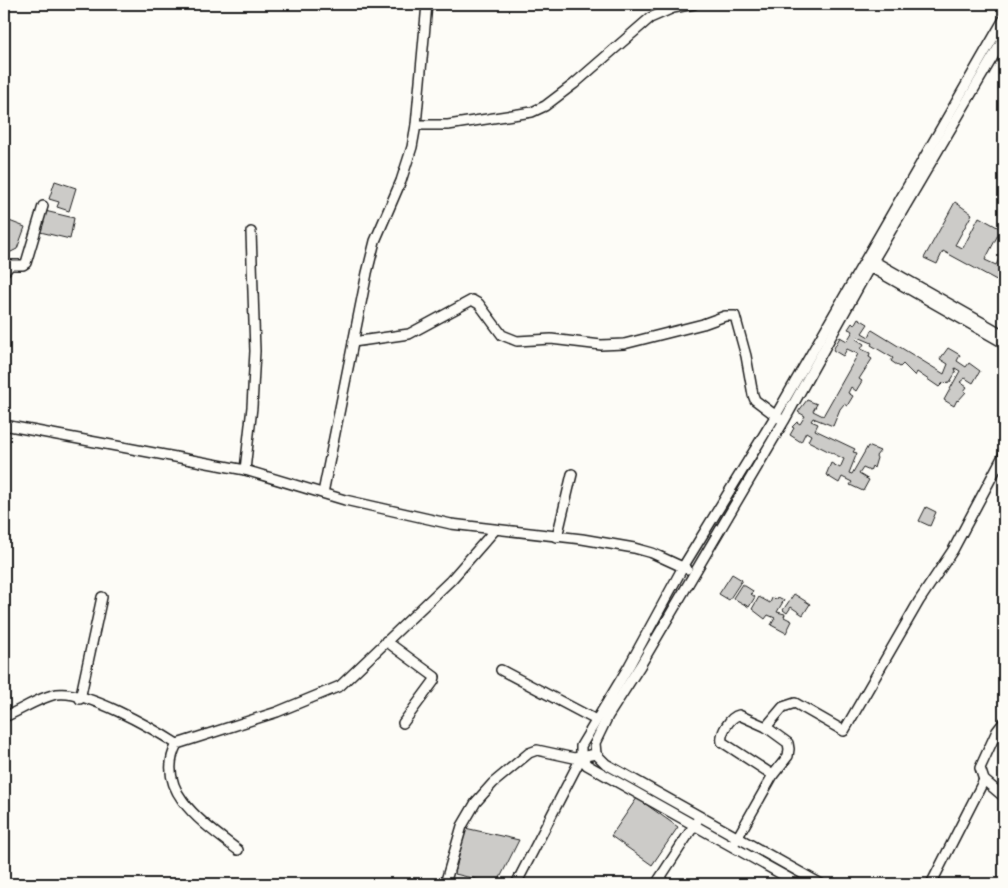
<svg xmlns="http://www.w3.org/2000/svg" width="1008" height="888" viewBox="0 0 1008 888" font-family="Itim,sans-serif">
	<rect width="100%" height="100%" fill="#fdfcf7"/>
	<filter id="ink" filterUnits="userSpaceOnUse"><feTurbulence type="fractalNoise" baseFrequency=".02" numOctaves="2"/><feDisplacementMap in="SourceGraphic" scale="10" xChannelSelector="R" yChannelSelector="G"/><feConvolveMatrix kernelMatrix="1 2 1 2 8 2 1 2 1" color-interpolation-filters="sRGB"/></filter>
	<g filter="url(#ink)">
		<g fill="#cccbc8" stroke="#1c1c1c">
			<polygon points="55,181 76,188 69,211 57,207 59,202 49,199"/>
			<polygon points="955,202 972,214 955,245 963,248 979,217 1001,229 985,260 996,265 1004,249 1004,279 1002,283 943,251 937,264 924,258"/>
			<polygon points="45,211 74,218 70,239 40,232"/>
			<polygon points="4,219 25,227 17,249 5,255"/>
			<polygon points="858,318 868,324 862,333 869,337 872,330 944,374 948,364 940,359 948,348 960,355 957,361 966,367 969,363 980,371 973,383 965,378 960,382 967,387 964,391 966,392 958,401 957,400 954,406 944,400 960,371 955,368 956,372 950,382 943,383 939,387 917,372 915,376 903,364 900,367 891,361 893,358 871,345 872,343 858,337 856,339 864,344 861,349 870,353 869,357 872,359 859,379 862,381 856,391 851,387 848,393 853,396 847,406 844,404 840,409 833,426 813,418 811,421 818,424 815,430 855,449 853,452 857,453 849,473 852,474 868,446 880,451 876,456 877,458 874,468 872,466 870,471 863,468 859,474 869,480 863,491 850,485 852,482 842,477 839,483 826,475 831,463 840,468 844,459 808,441 811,435 806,432 801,442 790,435 794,428 792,427 797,422 800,424 805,416 798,412 807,400 817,404 813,411 823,416 858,354 847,349 843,356 833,350 840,337 847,341 853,331 848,329 852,323 854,325"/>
			<polygon points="926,507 936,512 930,526 919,521"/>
			<polygon points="732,574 742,580 729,600 719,594"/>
			<polygon points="742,584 753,591 751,594 755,597 749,607 733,598"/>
			<polygon points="794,594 810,604 803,615 791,607 787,613 783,610"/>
			<polygon points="759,597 770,603 772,598 777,599 778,597 784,600 777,612 785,614 784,617 792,621 786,633 771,625 775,618 768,615 765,619 752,609"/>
			<polygon points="637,798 678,827 652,865 611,836"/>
			<polygon points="465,828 519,840 497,884 455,874"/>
		</g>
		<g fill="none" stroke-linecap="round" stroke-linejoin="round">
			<defs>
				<g id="street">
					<polyline points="416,125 448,125 532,112 545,106 574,84 650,18 673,8 694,4"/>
					<polyline points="870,259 1004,335"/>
					<polyline points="865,264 1004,343"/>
					<polyline points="4,272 10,265 23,265 26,263 43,206"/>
					<polyline points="353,342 409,334 472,300 479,304 502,335 517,341 551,339 601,345 624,344 703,324 725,316 735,316 746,356 753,395 755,400 779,418"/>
					<polyline points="4,425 245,470 345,500 451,524 582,539 634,548 652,553 687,569"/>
					<polyline points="245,470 252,407 255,351 251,232"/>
					<polyline points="323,493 367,273 375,241 401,181 412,147 416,125 427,4"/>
					<polyline points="557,537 572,474"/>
					<polyline points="386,641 435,677 434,681 403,723"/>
					<polyline points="501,670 596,720"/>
					<polyline points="80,699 102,597"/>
					<path d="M4,717C20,711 39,697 57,694C86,690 152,728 177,744"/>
					<polyline points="1004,722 997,731 980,768 984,780 1004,797"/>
					<polyline points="766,727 783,707 795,703 844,731 919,601 953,550 1004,454"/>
					<path d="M735,842L773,775L788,756L789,749L788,743L766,727L739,715C730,717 720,733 722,742L773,775"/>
					<path d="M238,850C207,826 152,791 177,744L277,712L340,686L451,580L494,531"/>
					<polyline points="445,884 462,826 476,802 493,783 529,753 537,750 574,758 596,754"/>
					<polyline points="516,884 581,758"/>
					<polyline points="656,884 697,821"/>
					<polyline points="799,884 587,765 581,758 581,746 629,666 683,567 776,415 1004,19"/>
					<polyline points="821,884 606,764 596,754 595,743 608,716 640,666 784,421 873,261 1004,38"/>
					<polyline points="931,884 984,780"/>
				</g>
			</defs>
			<use href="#street" stroke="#1c1c1c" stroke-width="12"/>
			<use href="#street" stroke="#fdfcf7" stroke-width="9"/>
		</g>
	</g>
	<rect width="1008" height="888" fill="none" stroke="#fdfcf7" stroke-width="20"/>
	<rect x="10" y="10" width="988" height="868" fill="none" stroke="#1c1c1c" stroke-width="2" filter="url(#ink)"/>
</svg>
